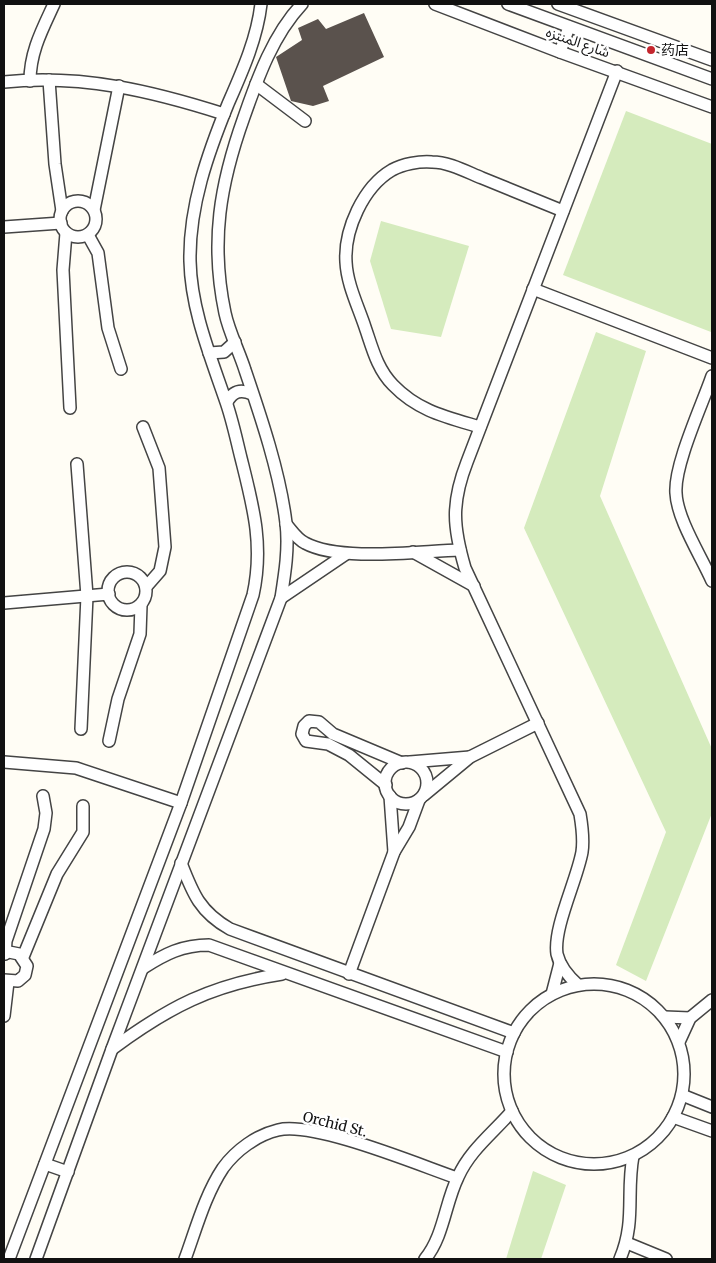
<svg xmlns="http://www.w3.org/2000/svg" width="716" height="1263" viewBox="0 0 716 1263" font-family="Merriweather,'Noto Sans Arabic','Noto Sans SC',serif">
	<rect width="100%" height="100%" fill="#fffdf5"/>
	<g fill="#d5ebbd">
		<polygon points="626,111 712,144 711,332 563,275"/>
		<polygon points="381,221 469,246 441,337 391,329 370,261"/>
		<polygon points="596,332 646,351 600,496 712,749 712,813 646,981 616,965 666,832 524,528"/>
		<polygon points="533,1171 566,1185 541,1259 506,1259"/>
	</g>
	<polygon fill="#5a524d" points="364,13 384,57 323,86 329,101 313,106 291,101 276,57 302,40 298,28 318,19 326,29"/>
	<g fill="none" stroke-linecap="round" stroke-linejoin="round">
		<defs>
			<g id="minor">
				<polyline points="435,4 560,52 712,107"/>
				<polyline points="508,4 712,79"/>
				<polyline points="558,4 712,60"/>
				<polyline points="560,52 569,27"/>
				<polyline points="49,80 55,164 62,211"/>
				<path d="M30,81C30,52 42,30 54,4"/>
				<path d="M4,82C81,74 152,91 224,114"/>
				<polyline points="256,84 305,121"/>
				<circle cx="78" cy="219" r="18"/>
				<polyline points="94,210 119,86"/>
				<polyline points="4,227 61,223"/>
				<polyline points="66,233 63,270 70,408"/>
				<polyline points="88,235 98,253 108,328 121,369"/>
				<polyline points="533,289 712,358"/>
				<polyline points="209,353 224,352 235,342"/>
				<path d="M712,376C702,405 674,465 676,493C677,519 701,556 712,581"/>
				<path d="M227,402C233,391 241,389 252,394"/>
				<polyline points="143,427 159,468 165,547 160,571 146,587"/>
				<path d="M480,427C446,417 418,411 393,385C377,369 372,347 365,327C358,306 347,284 346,262C344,230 363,187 392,170C403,164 419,161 432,162C449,162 467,172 482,178C509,189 536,200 563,211"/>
				<polyline points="77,464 87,596 81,729"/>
				<path d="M286,524C292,531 297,539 305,543C340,562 419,551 460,550"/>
				<polyline points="413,552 474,586"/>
				<circle cx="127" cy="591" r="19"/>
				<polyline points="281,598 346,554"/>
				<polyline points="4,603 109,594"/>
				<polyline points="109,741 118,699 140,634 141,605"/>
				<polyline points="4,762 76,768 181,803"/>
				<polyline points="410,762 470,757"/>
				<circle cx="406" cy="783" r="21"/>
				<polyline points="386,785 349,755 328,744 306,741 302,734 304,726 309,721 319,722 333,734 402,763"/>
				<polyline points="424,795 470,757 538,723"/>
				<polyline points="390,796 394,852"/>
				<path d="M181,863C193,894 200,912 230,929L514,1033"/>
				<polyline points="4,954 9,952 19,954 27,966 25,975 18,981 4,980"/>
				<polyline points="5,954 6,941 44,829 46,813 43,796"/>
				<polyline points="23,957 57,874 83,832 83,806"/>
				<path d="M143,968C165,954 182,945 209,945L507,1052"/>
				<polyline points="349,974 394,852 409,827 419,800"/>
				<circle cx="594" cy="1074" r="90"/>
				<path d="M578,985C568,976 560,967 557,954C553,928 577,880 582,852C584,839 582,826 580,814L465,568C453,527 451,503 467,462L617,71"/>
				<polyline points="552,994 560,963"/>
				<polyline points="4,1016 8,982"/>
				<polyline points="665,1017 690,1018"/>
				<polyline points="679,1042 690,1018 712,1000"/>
				<path d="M112,1049C169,1007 211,985 282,974"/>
				<polyline points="682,1095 712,1107"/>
				<polyline points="673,1117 712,1131"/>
				<polyline points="45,1164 68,1172"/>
				<polyline points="627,1243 666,1259"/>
				<path d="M9,1259L181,803L253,595C264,545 253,506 241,458C236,438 232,418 225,399C210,355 191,309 190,261C189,206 208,153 228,104C242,72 257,39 261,4"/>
				<path d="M36,1259L112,1049L281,598C285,573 289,548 286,523C280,473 261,417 245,370C239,351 229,332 225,313C210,242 220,184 244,117C258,77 273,35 302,4"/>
				<path d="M185,1259C196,1229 205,1195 223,1168C236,1150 257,1135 278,1130C314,1121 419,1165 457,1178"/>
				<path d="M425,1259C444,1236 445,1203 458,1177C470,1150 493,1133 512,1111"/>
				<path d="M620,1259C636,1221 626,1194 633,1156"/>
			</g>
		</defs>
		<use href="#minor" stroke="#444" stroke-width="14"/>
		<use href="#minor" stroke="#fff" stroke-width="11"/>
	</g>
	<circle fill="#c4262e" stroke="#fff" stroke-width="2" cx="651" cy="50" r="5"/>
	<g text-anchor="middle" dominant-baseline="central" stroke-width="5" stroke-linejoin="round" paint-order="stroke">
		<g font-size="14" fill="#111" stroke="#fff">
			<text transform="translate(578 42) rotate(19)">شارع المنتزه</text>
			<text transform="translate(335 1124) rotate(14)">Orchid St.</text>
		</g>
		<g font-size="14" fill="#111" stroke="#fff" text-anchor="start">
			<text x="661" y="50">药店</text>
		</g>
	</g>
	<rect width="716" height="1263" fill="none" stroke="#111111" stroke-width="10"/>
</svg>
